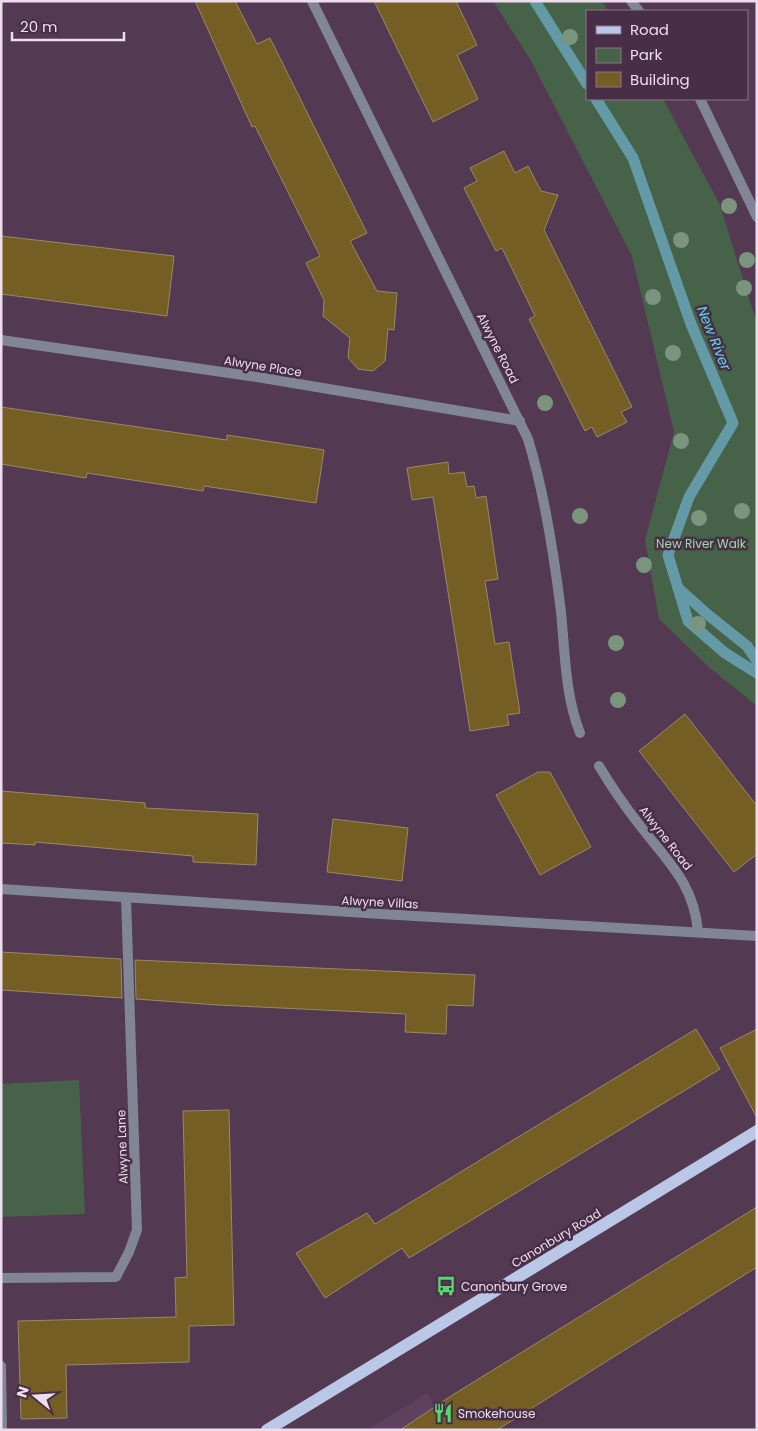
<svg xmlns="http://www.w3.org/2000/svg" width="758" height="1431" viewBox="0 0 758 1431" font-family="Poppins,sans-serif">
	<rect width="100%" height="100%" fill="#533952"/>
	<polygon fill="#5f405e" points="427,1393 447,1430 367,1430"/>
	<g fill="#466248">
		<polygon points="493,1 602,1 608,11 587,11 587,99 663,99 720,205 757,324 757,706 711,669 659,619 645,540 674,432 632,256 530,59"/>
		<polygon points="79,1080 85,1214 1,1217 1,1084"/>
	</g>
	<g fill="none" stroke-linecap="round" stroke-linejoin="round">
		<g stroke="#639aa6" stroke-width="11">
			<polyline points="535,1 587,84"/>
			<polyline points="596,99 633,158 691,324 733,423 689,497 668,555 688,621 725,653 757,673"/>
			<polyline points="678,588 707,614 747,646 757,661"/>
		</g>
	</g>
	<g fill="#755e24" stroke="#998966">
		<polygon points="195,1 235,1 257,44 270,38 367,233 350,241 377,291 397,293 394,330 388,329 385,361 373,371 358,369 348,358 350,338 323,316 324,300 306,263 320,256 255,126 252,127"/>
		<polygon points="374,1 456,1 477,45 457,55 478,99 433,122"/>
		<polygon points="504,151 515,173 528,166 541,191 558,195 544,230 632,407 621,412 627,422 597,437 592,427 585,431 529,319 535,316 502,248 496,251 464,188 477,181 470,168"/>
		<polygon points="1,236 174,256 167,316 1,294"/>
		<polygon points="1,407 227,440 227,435 324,450 316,503 204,486 203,491 87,473 86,478 1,464"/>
		<polygon points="448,462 449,474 464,472 467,487 474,486 476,498 486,496 498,579 485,581 495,644 509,642 520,713 507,715 509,725 470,731 433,497 412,500 407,468"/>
		<polygon points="685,714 757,806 757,854 734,872 639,751"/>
		<polygon points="538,772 550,772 591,847 540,875 496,795"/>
		<polygon points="1,791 145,803 145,808 258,814 256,865 193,862 193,856 35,842 35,845 1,843"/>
		<polygon points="333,819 408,828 402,881 327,872"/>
		<polygon points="1,952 121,959 122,998 1,990"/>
		<polygon points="135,960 475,975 473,1006 447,1005 446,1034 405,1032 406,1014 218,1005 136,999"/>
		<polygon points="696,1029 720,1069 409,1258 402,1248 325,1298 296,1253 367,1213 375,1224"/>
		<polygon points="757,1029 757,1118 720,1048"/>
		<polygon points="229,1110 234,1325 189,1326 189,1362 66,1365 67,1418 21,1419 18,1321 176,1317 175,1278 187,1277 183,1111"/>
		<polygon points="757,1207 757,1267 497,1430 400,1430 451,1396"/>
	</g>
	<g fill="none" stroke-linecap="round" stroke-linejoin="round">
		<g stroke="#808695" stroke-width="10">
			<polyline points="1,1278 116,1277 129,1252 137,1230 126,898"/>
			<polyline points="1,1366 2,1430"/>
		</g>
		<g stroke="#808695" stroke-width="10">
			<path d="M312,1L528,439C545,495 554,554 561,612C565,652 565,695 580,733"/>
			<polyline points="631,1 639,11"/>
			<polyline points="700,99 757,217"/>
			<polyline points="1,340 257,377 520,421"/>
			<path d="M599,766C611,786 624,805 638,823C667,861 694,883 698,932"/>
			<polyline points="1,889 381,914 757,936"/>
		</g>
		<polyline stroke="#bac7e6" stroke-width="12" points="267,1430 757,1131"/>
	</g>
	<g fill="#7a947d">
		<circle cx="570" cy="37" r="8"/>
		<circle cx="729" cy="206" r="8"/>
		<circle cx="681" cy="240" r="8"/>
		<circle cx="747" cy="260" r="8"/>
		<circle cx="744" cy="288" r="8"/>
		<circle cx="653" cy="297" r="8"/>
		<circle cx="673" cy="353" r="8"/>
		<circle cx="545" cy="403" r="8"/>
		<circle cx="681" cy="441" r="8"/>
		<circle cx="742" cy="511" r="8"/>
		<circle cx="580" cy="516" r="8"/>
		<circle cx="699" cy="518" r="8"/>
		<circle cx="644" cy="565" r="8"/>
		<circle cx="698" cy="624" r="8"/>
		<circle cx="616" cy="643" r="8"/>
		<circle cx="618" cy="700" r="8"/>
	</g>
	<defs>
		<symbol id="bus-bare" viewBox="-9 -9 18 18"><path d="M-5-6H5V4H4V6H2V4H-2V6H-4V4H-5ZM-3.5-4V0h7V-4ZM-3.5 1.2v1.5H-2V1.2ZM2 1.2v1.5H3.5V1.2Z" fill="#59d56f" stroke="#482f47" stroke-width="2.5" paint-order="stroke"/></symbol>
		<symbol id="restaurant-bare" viewBox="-9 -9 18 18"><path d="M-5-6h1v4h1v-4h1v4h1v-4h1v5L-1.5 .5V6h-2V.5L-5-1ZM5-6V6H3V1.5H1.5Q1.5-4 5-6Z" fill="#59d56f" stroke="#482f47" stroke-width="2.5" paint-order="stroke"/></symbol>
	</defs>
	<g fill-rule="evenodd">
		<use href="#bus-bare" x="432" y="1272" width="28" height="28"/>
		<use href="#restaurant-bare" x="429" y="1399" width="28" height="28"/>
	</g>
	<g text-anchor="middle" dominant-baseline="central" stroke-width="5" stroke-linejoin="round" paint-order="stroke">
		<g font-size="12" fill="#eedeed" stroke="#482f47">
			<text transform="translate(498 348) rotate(63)">Alwyne Road</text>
			<text transform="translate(263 366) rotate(9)">Alwyne Place</text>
			<text transform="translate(666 838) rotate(52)">Alwyne Road</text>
			<text transform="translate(380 902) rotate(3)">Alwyne Villas</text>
			<text transform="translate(122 1147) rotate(-92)">Alwyne Lane</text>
			<text transform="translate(556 1238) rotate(-31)">Canonbury Road</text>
		</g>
		<g font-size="12" fill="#99dea0" stroke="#482f47">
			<text x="701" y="543">New River Walk</text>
		</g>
		<g font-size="12" fill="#eedeed" stroke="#482f47" text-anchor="start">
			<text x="461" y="1286">Canonbury Grove</text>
			<text x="458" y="1413">Smokehouse</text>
		</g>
		<g font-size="14" font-style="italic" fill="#5ad6e6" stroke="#482f47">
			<text transform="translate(714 338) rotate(68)">New River</text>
		</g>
	</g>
	<rect width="758" height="1431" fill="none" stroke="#eedeed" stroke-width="5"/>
	<rect x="586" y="10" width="162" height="90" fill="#482f47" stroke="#8a7589"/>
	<rect x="596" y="26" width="25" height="8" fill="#bac7e6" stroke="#8a7589"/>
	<text x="630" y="35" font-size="15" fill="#eedeed">Road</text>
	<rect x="596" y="48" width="25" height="15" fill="#466248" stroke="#8a7589"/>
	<text x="630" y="60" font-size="15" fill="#eedeed">Park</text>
	<rect x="596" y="72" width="25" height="15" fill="#755e24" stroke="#8a7589"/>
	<text x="630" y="85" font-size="15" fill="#eedeed">Building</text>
	<g transform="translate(35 1396) rotate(288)" stroke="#482f47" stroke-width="4" paint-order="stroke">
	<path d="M0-4L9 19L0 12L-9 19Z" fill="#eedeed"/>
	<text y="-8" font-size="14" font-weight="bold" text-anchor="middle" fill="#eedeed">N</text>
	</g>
	<path d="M12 32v8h112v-8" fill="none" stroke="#eedeed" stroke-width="2.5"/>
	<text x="20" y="32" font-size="15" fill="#eedeed" stroke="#482f47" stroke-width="4" paint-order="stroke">20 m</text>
</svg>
